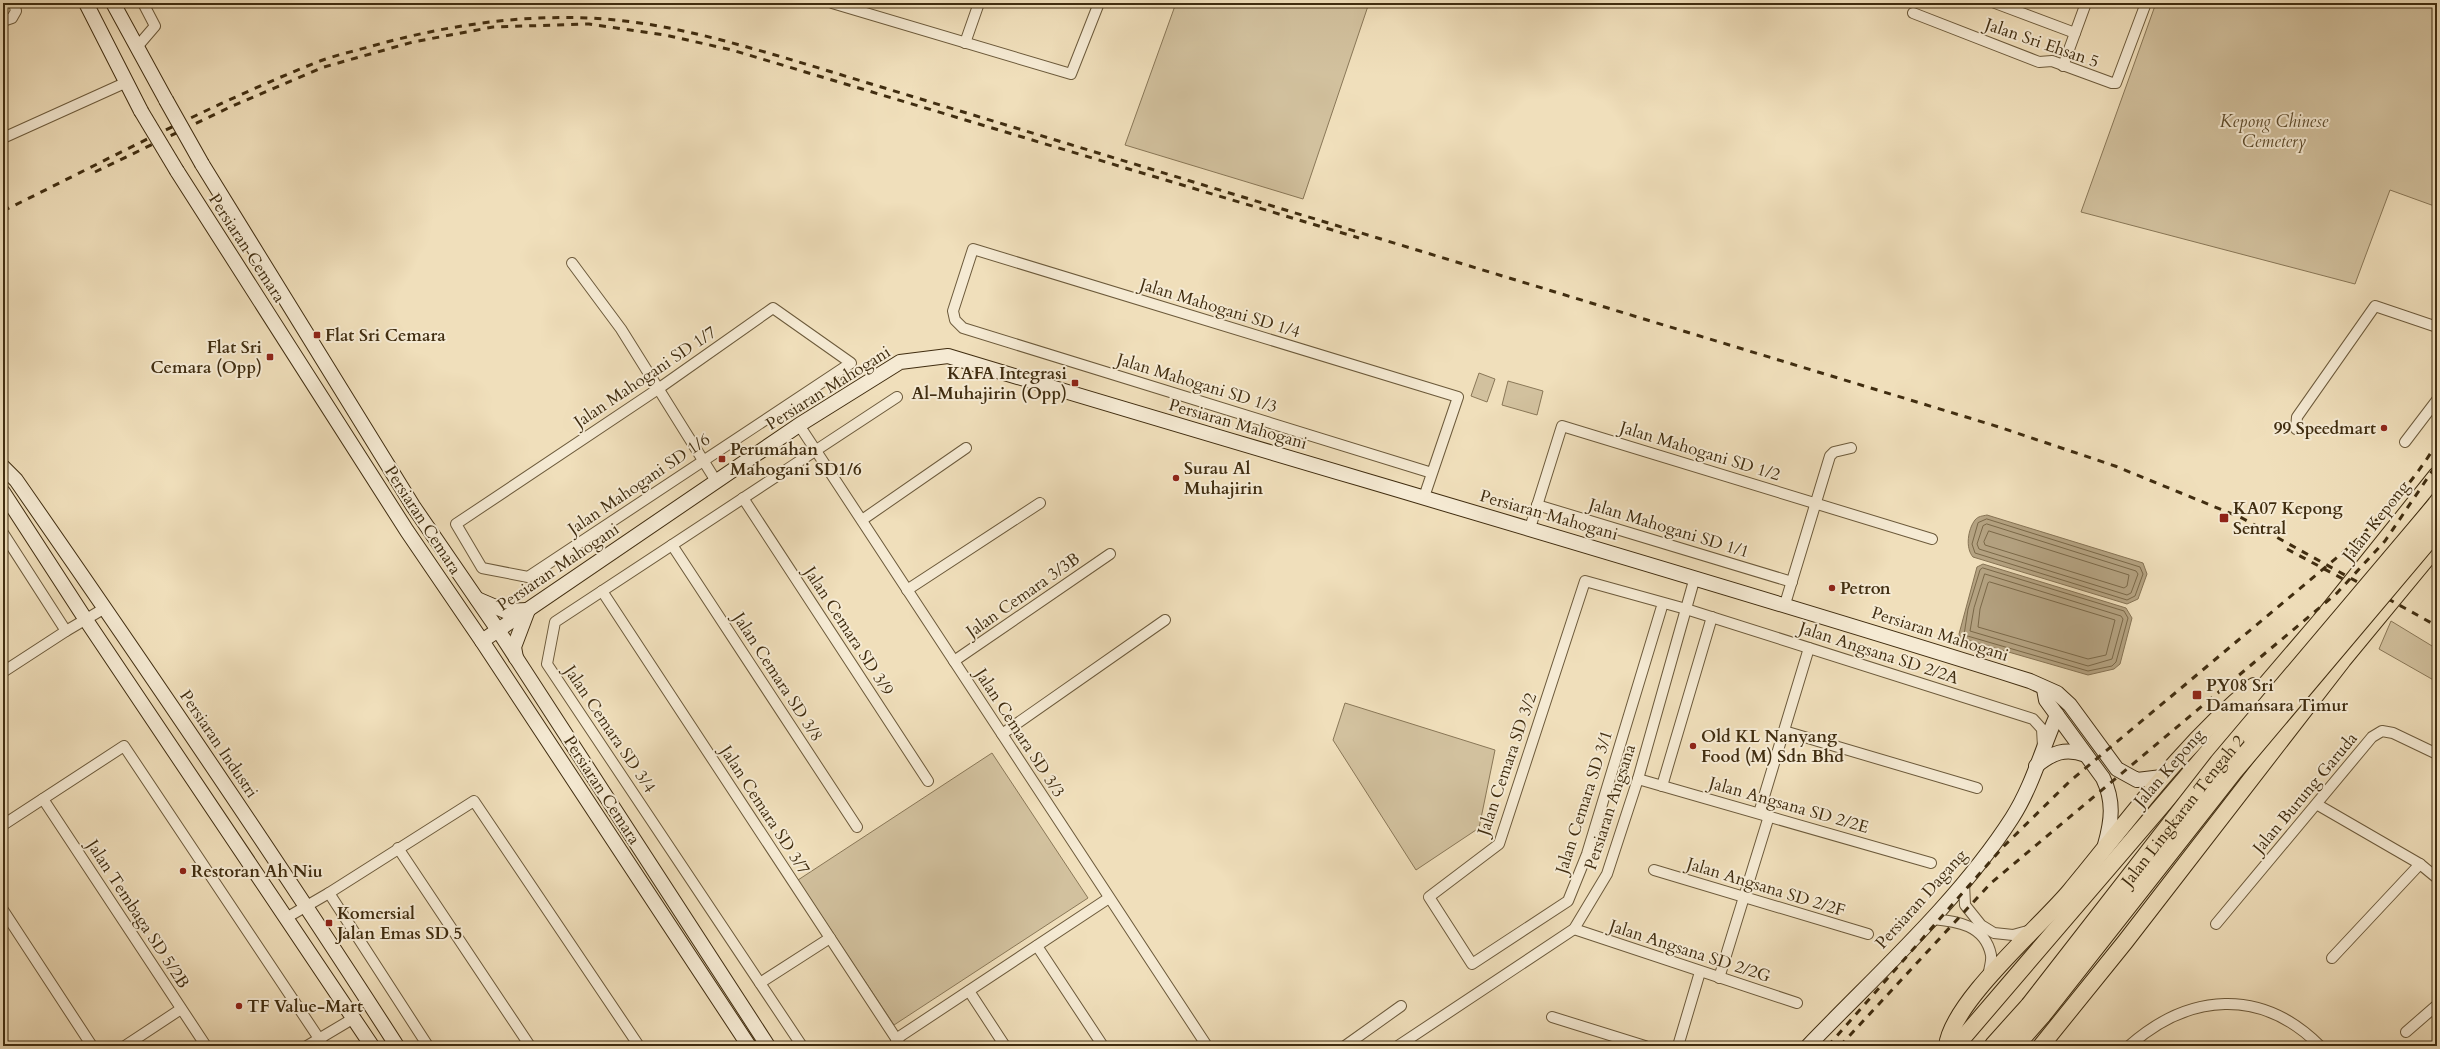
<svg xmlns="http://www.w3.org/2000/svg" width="2440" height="1049" viewBox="0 0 2440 1049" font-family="Cardo,serif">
	<rect width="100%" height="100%" fill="#f0dfbb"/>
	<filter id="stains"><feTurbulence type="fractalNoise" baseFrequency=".005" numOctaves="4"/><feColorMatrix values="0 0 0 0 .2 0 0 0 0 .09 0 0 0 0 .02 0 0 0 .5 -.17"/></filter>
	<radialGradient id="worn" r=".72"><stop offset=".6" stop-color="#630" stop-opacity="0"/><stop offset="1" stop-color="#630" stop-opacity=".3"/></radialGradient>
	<g fill="#d2c19e" stroke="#897757">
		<polygon points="1176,3 1369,3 1303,199 1125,145"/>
		<polygon points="2156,3 2437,3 2437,207 2390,190 2355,284 2081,212"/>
		<polygon points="1479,373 1495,379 1487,402 1471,396"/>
		<polygon points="1508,381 1543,391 1537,415 1502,405"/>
		<polygon points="2391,621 2437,649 2437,682 2379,649"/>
		<polygon points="1345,703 1495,750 1479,828 1416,870 1333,740"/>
		<polygon points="992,753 1088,898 894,1025 798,880"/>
	</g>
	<g fill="#b4a281" stroke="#867354">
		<path d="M1987,515L2143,563L2147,574L2138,599L2127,604L1973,557C1965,548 1968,529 1975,520C1978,516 1983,516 1987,515Z"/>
		<polygon points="1983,564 2126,608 2132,618 2120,664 2114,669 2088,675 1960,638 1959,634 1977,567"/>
	</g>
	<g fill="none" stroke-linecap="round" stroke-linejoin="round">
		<g stroke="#7a6848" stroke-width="1">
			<polygon points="1987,519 2140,567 2143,574 2135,596 2127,600 1975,553 1972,544 1978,523"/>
			<polygon points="1987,524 2136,571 2138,574 2131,593 2127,595 1979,549 1977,544 1983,526"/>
			<polygon points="1989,531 2129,575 2127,586 2124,588 1985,545 1984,542"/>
			<polygon points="1983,568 2124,611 2128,618 2116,662 2112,666 2088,671 1964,635 1968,609 1980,570"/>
			<polygon points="1985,574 2121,616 2123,619 2112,659 2088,666 1970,631 1974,608"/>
			<polygon points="1990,582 2115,620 2106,655 2088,659 1978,627 1980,609 1988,583"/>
		</g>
		<defs>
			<g id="street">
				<polyline points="832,3 1071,74 1099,3"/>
				<polyline points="1995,3 2075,33"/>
				<polyline points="1913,13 2039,62 2052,61 2112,83 2116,83 2146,3"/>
				<polyline points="3,21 12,18 16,11 14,3"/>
				<polyline points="965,43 979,3"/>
				<polyline points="137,47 155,26 143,3"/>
				<polyline points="2063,66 2086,3"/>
				<polyline points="3,138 127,82"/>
				<polyline points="572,263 621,329 716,481"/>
				<polygon points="773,308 851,363 528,577 482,568 456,524 658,389"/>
				<polyline points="799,425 1207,1046"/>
				<polyline points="2296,429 2297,417 2375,306 2437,327"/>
				<polyline points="2405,442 2437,400"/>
				<polyline points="1424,497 1458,397 973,249 953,311 955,320 963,328 1432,473"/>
				<polyline points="743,498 928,781"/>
				<polyline points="1537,505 1792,582"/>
				<polyline points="862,520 966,448"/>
				<polyline points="1530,528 1562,426 1932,539"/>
				<polyline points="3,533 66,631"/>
				<polyline points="672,545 857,827"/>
				<polyline points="907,590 1040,503"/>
				<polyline points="602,591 901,1046"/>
				<polyline points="1663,603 1587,854 1568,901 1472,964 1429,897 1499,844 1585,581 1686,609 2033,719 2042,729 2043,747"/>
				<polyline points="1785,604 1830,456 1834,452 1851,448"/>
				<polyline points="954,661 1110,554"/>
				<polyline points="3,672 66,631 105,608"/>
				<polyline points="1784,731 1977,788"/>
				<polyline points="1002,734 1165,620"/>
				<polyline points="1638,779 1931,863"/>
				<polyline points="1662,786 1712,617"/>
				<polyline points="43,799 206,1046"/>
				<polyline points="2318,805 2420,864 2437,878"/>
				<polyline points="1759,813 1809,648"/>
				<polyline points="3,825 124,746 324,1046"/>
				<polyline points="398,848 530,1046"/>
				<polyline points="1654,870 1868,934"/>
				<polyline points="1964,883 1965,905 1981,925 1994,933 2013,935 2031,930"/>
				<polyline points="329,893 428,1046"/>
				<polyline points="3,910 92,1046"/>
				<polyline points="286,918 329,893 474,801 639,1046"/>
				<path d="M1932,919C1957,921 1985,925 1991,955C1992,961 1989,970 1988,976"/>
				<polyline points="2216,924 2372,737 2382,731 2393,733 2437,754"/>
				<polyline points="1574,929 1797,1003"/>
				<polyline points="1037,946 1103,1046"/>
				<polyline points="2332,958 2420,864"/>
				<polyline points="1719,978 1769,816"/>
				<polyline points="760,983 830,938"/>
				<polyline points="969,991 1005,1046"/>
				<polyline points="1552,1017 1645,1046"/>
				<polyline points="2406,1032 2437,1005"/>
				<polyline points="896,1039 1109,898"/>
				<polyline points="125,1046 181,1009"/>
				<polyline points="307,1046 354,1018"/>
				<polyline points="802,1046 547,664 555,622 897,397"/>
				<polyline points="1345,1046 1401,1006"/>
				<polyline points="1398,1046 1574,929 1607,874 1638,779 1695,577"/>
				<polyline points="1678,1046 1700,972"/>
				<path d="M2129,1046C2189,993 2261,987 2320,1046"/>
			</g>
			<g id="secondary">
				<polyline points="86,3 141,111"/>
				<polyline points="113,3 166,100"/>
				<polyline points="202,164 413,506 498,630 768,1046"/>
				<polyline points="177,171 407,531 482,641 749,1046"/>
				<path d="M3,467L16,480C146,667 274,855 397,1046"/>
				<polyline points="3,492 86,620 372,1046"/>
				<polyline points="477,599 505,611 528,610"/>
				<path d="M482,641L799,425L900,362L948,356C1308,465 1671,568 2030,681L2057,693L2070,705L2117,769L2137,780L2162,777"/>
				<polyline points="516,658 514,647 528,610"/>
				<path d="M2044,689L2046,700L2103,778C2114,801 2112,820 2105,845"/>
				<path d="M2036,766C2052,753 2065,747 2086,755"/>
				<path d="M1808,1046C1877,974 1958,902 2012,818C2032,787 2042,749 2057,715"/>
			</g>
			<g id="primary">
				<path d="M1947,1046C1952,1002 2040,927 2070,891C2129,820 2181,746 2254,686"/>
				<polyline points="1956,1046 2320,621 2437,475"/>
				<polyline points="2041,1046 2125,942 2343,660 2437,546"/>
			</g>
			<g id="highway">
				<polyline points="1994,1046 2030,1006"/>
				<polyline points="2014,1046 2042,1014"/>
			</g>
		</defs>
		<use href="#street" stroke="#6c5a3b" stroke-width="12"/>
		<use href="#secondary" stroke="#402d10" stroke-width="16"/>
		<use href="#primary" stroke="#402d10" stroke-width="18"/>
		<use href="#highway" stroke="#402d10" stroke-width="21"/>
		<use href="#street" stroke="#f5ead3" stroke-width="10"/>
		<use href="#secondary" stroke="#f5ead3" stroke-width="14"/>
		<use href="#primary" stroke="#f0dfbb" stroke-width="16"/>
		<use href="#highway" stroke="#f0dfbb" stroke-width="19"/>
		<g stroke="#402d10" stroke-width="3" stroke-dasharray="7 7" stroke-linecap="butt">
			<polyline points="95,172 228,108 324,67 413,42 493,27 589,24 665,35 732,50 1359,238"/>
			<path d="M3,211C107,160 211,104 320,61C336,55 355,51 372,46C444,26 514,15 589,18C660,21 731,42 799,62L1999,427L2115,466L2242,518L2437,626"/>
			<polyline points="2287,549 2343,579"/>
			<path d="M1828,1046L2003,847L2069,782L2347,549C2381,517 2413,483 2437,443"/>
			<polyline points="1840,1046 1991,883 2337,593 2385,541 2437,464"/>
		</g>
		<defs>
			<g id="secondary-bridge">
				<polyline points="166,100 202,164"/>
				<polyline points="141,111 177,171"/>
			</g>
			<g id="highway-bridge">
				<path id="s1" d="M2030,1006L2219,763L2437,505"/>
				<polyline points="2042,1014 2233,771 2437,529"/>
			</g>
		</defs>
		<use href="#secondary-bridge" stroke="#402d10" stroke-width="16" stroke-linecap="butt"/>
		<use href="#highway-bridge" stroke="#402d10" stroke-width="21" stroke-linecap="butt"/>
		<use href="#secondary-bridge" stroke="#f5ead3" stroke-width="14"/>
		<use href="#highway-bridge" stroke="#f0dfbb" stroke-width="19"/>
	</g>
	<g fill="#8f2418" stroke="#f5ead3" stroke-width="1.5">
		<rect x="313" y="331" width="8" height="8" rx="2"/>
		<rect x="266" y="353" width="8" height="8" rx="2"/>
		<rect x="1071" y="379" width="8" height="8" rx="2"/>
		<circle cx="2384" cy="428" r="4"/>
		<rect x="718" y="455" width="8" height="8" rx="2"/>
		<circle cx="1176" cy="478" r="4"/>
		<rect x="2219" y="513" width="10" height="10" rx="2"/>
		<circle cx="1832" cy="588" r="4"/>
		<rect x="2192" y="690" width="10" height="10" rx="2"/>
		<circle cx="1693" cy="746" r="4"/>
		<circle cx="183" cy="871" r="4"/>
		<rect x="325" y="919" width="8" height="8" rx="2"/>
		<circle cx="239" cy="1006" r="4"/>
	</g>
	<g text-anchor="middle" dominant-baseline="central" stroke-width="4" stroke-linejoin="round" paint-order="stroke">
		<g font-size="17" fill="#402d10" stroke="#f5ead3">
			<text transform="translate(2042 43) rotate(19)">Jalan Sri Ehsan 5</text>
			<text transform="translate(247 248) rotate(57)">Persiaran Cemara</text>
			<text transform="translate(1220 308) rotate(17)">Jalan Mahogani SD 1/4</text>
			<text transform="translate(645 377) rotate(-34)">Jalan Mahogani SD 1/7</text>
			<text transform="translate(1197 383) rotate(17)">Jalan Mahogani SD 1/3</text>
			<text transform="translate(828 388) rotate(-32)">Persiaran Mahogani</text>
			<text transform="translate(1238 424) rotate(16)">Persiaran Mahogani</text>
			<text transform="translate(1700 451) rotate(17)">Jalan Mahogani SD 1/2</text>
			<text transform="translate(639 484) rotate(-34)">Jalan Mahogani SD 1/6</text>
			<text transform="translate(1549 515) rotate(16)">Persiaran Mahogani</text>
			<text transform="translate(423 520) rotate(57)">Persiaran Cemara</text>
			<text transform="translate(2376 521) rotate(-52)">Jalan Kepong</text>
			<text transform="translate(1669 528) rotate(17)">Jalan Mahogani SD 1/1</text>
			<text transform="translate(558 567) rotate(-34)">Persiaran Mahogani</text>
			<text transform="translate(1023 595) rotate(-35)">Jalan Cemara 3/3B</text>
			<text transform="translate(849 631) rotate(57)">Jalan Cemara SD 3/9</text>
			<text transform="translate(1940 634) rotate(18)">Persiaran Mahogani</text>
			<text transform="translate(1879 653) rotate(18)">Jalan Angsana SD 2/2A</text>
			<text transform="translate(778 677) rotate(57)">Jalan Cemara SD 3/8</text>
			<text transform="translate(610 729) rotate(56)">Jalan Cemara SD 3/4</text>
			<text transform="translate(1020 733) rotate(57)">Jalan Cemara SD 3/3</text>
			<text transform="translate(219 744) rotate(56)">Persiaran Industri</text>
			<text transform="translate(1507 764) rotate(-71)">Jalan Cemara SD 3/2</text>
			<text transform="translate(2169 768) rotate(-49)">Jalan Kepong</text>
			<text transform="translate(602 790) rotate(57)">Persiaran Cemara</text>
			<text transform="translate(2305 793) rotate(-50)">Jalan Burung Garuda</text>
			<text transform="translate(1584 802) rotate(-72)">Jalan Cemara SD 3/1</text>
			<text transform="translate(1789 805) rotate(16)">Jalan Angsana SD 2/2E</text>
			<text transform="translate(1610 807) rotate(-72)">Persiaran Angsana</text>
			<text transform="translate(765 810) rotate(57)">Jalan Cemara SD 3/7</text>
			<text stroke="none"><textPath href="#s1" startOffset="248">Jalan Lingkaran Tengah 2</textPath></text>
			<text transform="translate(1766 887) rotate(17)">Jalan Angsana SD 2/2F</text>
			<text transform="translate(1921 899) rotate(-48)">Persiaran Dagang</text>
			<text transform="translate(138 914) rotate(57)">Jalan Tembaga SD 5/2B</text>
			<text transform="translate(1690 951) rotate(18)">Jalan Angsana SD 2/2G</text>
		</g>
		<g font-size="17" font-style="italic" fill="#5d4b2c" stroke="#f5ead3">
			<text x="2274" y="121">Kepong Chinese<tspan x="2274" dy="20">Cemetery</tspan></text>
		</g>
		<g font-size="17" font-weight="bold" fill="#402d10" stroke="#f5ead3" text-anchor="start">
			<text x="325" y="335">Flat Sri Cemara</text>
			<text x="262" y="347" text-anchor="end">Flat Sri<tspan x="262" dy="20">Cemara (Opp)</tspan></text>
			<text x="1067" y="373" text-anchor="end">KAFA Integrasi<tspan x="1067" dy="20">Al-Muhajirin (Opp)</tspan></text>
			<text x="2376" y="428" text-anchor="end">99 Speedmart</text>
			<text x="730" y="449">Perumahan<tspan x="730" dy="20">Mahogani SD1/6</tspan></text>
			<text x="1184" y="468">Surau Al<tspan x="1184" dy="20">Muhajirin</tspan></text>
			<text x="2233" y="508">KA07 Kepong<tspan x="2233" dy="20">Sentral</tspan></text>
			<text x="1840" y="588">Petron</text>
			<text x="2206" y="685">PY08 Sri<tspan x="2206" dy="20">Damansara Timur</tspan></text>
			<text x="1701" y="736">Old KL Nanyang<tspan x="1701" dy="20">Food (M) Sdn Bhd</tspan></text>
			<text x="191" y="871">Restoran Ah Niu</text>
			<text x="337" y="913">Komersial<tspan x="337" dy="20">Jalan Emas SD 5</tspan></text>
			<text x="247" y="1006">TF Value-Mart</text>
		</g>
	</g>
	<rect width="2440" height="1049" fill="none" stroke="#f0dfbb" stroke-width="16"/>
	<rect x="4" y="4" width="2432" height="1041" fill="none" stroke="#402d10" stroke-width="2"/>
	<rect x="8" y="8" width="2424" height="1033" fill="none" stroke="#402d10"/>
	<rect width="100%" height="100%" filter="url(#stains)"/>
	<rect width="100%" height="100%" fill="url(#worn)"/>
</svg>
